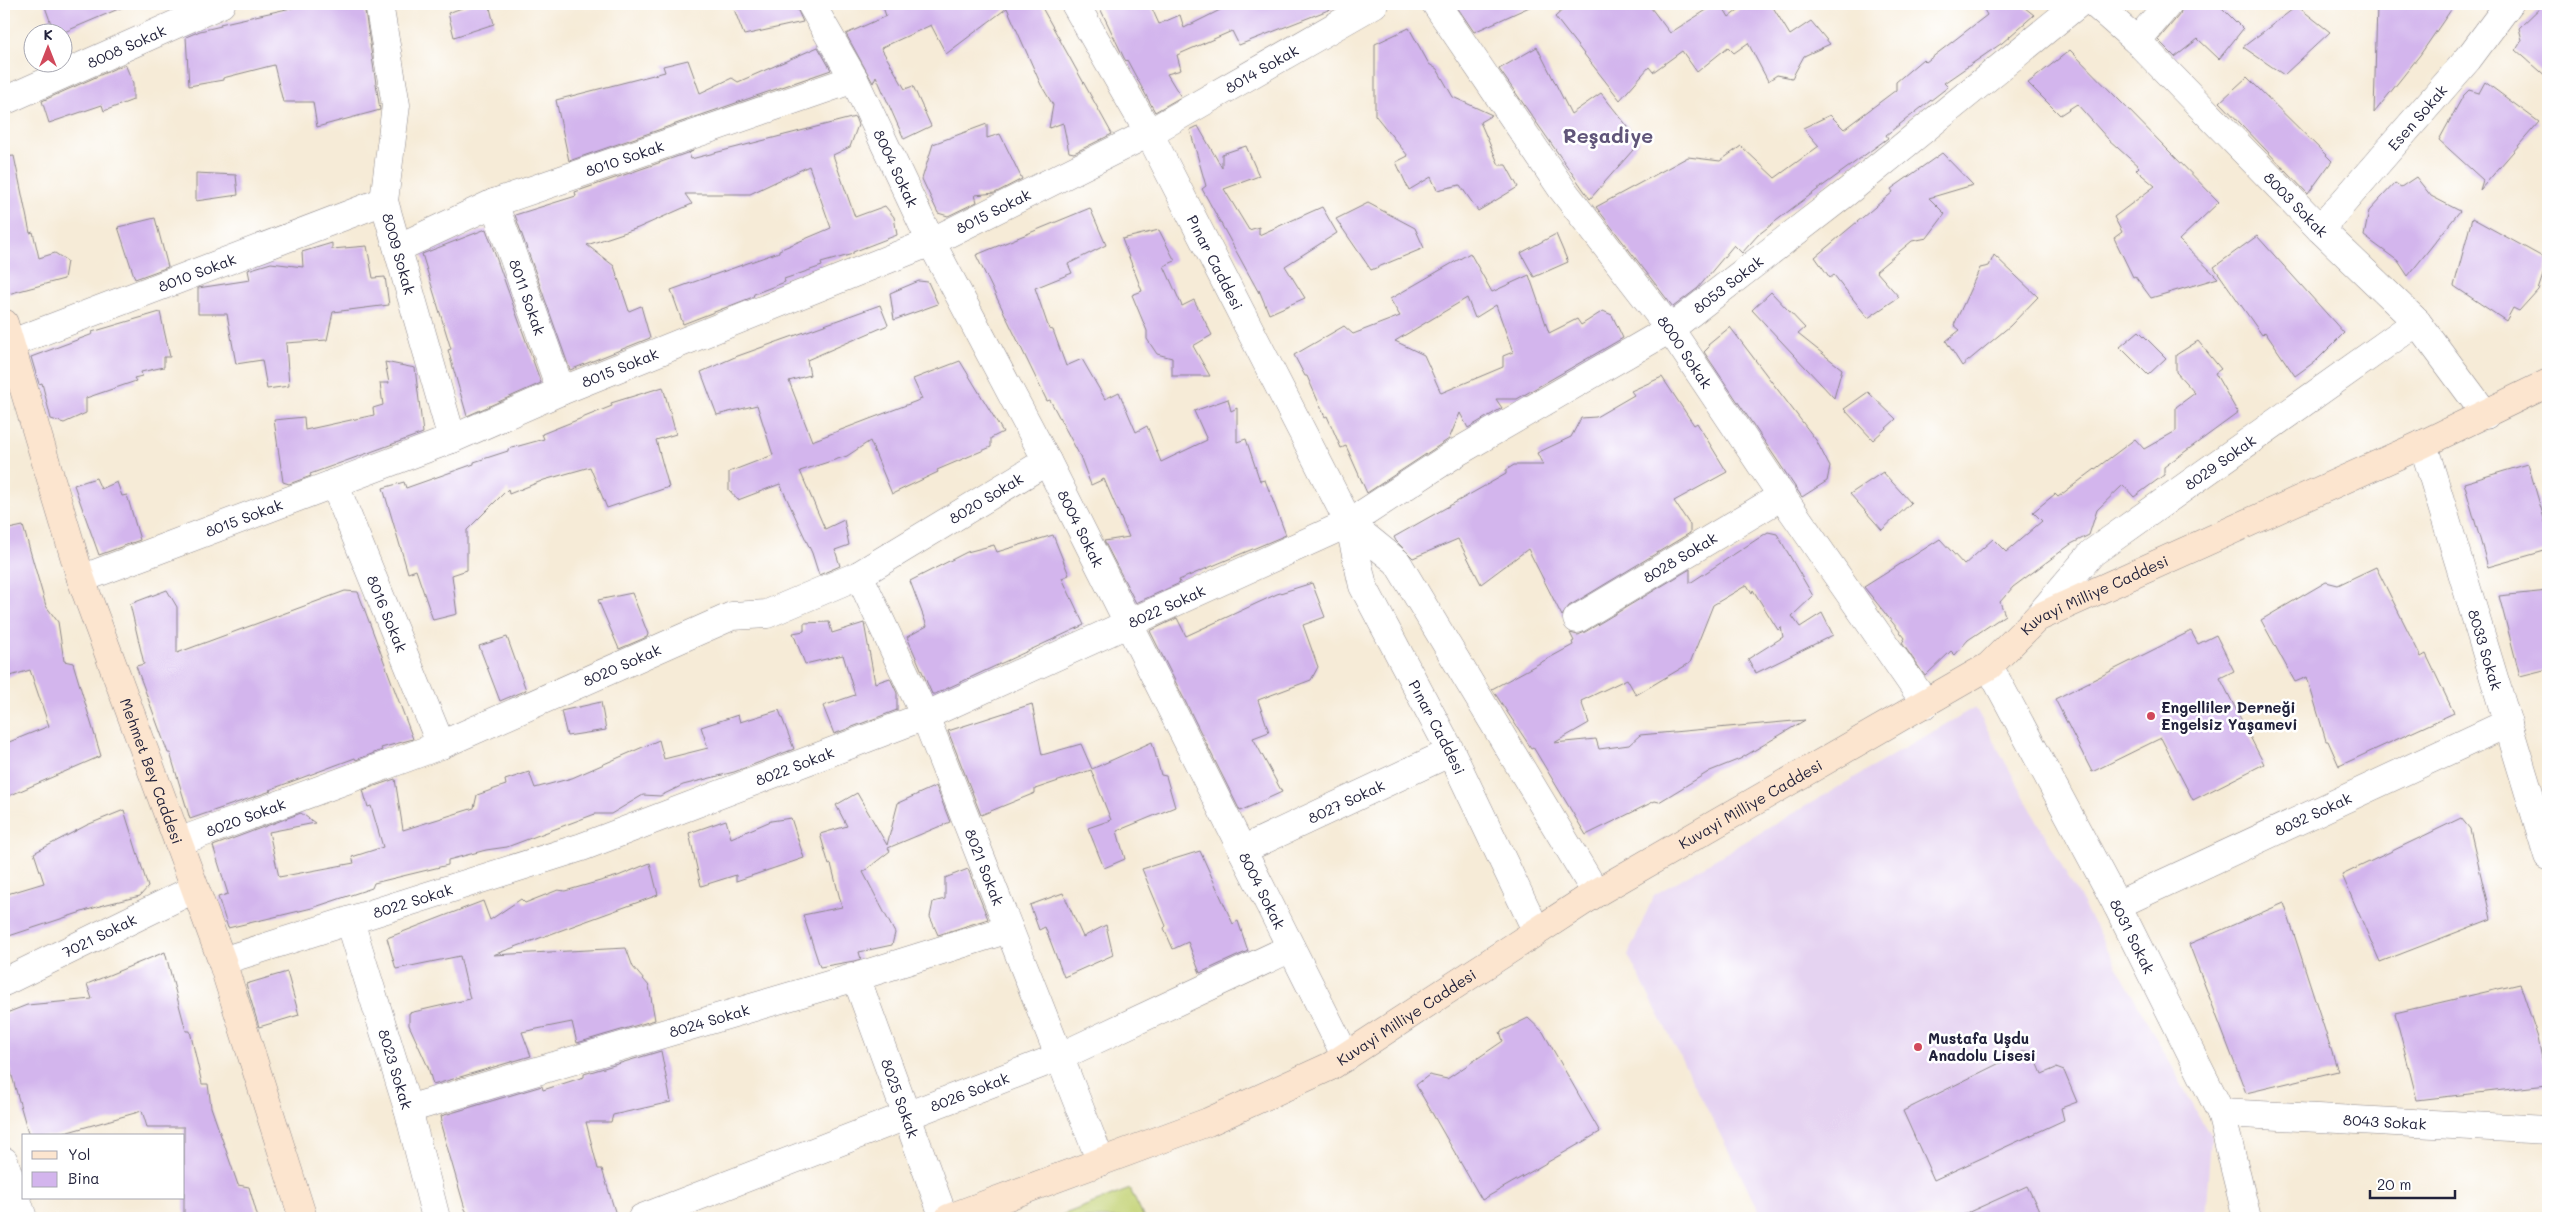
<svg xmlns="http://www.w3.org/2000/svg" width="2552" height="1222" viewBox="0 0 2552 1222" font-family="Mali,sans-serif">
	<rect width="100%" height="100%" fill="#fff"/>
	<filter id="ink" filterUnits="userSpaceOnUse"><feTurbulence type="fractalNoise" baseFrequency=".02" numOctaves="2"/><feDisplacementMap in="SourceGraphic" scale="10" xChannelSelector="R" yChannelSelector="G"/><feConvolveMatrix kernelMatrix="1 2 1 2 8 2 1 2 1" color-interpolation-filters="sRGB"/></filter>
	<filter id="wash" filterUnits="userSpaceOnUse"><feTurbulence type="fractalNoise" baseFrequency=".0096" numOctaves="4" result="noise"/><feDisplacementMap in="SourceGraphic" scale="20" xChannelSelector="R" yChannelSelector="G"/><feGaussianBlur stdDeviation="1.12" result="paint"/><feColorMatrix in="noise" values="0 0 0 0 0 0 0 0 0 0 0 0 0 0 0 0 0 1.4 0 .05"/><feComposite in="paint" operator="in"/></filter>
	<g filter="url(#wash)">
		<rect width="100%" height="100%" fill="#f6ebd7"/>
		<polygon fill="#e5d3f1" points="1975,707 2211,1138 2205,1218 1763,1218 1628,955 1654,895"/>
		<polygon fill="#c3d274" stroke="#727a58" points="1130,1189 1144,1218 1054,1218"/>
		<g id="blocks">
			<g fill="#d3b5ed" fill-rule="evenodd">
				<polygon points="44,4 130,4 62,33 54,32"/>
				<polygon points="309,4 364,4 380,110 317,127 313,102 283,102 274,65 223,78 223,80 189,86 186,37 200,31 221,26 220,24"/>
				<polygon points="473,4 489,4 494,24 454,37 448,13"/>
				<polygon points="732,4 795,4 803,22 744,35"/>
				<polygon points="882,4 1040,4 1112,134 1074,153 1069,152 1063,123 1049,128 1053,105 1041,85 1007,8 946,54 931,25 881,48 905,89 913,86 931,126 904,139 876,76 873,83 846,34 886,16"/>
				<polygon points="1098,4 1150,4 1159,24 1180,15 1184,28 1232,4 1341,5 1239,45 1232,31 1177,55 1181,70 1167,74 1181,97 1155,112 1127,60 1126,61 1124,58"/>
				<polygon points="1455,4 1536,4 1474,32"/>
				<polygon points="1569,4 1648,4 1670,33 1716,4 1721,4 1729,17 1746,4 1771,4 1790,35 1811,21 1830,44 1804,56 1792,78 1777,75 1768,81 1748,43 1734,53 1728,47 1697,72 1682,51 1653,72 1649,67 1620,100 1555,17"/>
				<polygon points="1981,4 2020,4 2034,15 2002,43 1944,83 1948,87 1886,135 1888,138 1794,207 1758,235 1742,253 1734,245 1698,288 1673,307 1596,207 1688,157 1720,161 1741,146 1775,178 1819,146 1803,128 1830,115 1844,129 1896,90 1896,82 1923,59 1926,62 1987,15"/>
				<polygon points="2183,4 2218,4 2243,29 2219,59 2198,39 2175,57 2158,40 2180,14"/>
				<polygon points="2377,4 2455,4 2420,55 2374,113"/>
				<polygon points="2544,4 2548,4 2548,78 2516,50 2522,40 2519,28"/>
				<polygon points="2297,6 2330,32 2284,75 2243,47"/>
				<polygon points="1409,28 1429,64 1437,69 1453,97 1492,115 1480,122 1499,165 1506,165 1518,187 1478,211 1460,185 1437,190 1431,177 1409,190 1396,162 1408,156 1375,115 1375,44"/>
				<polygon points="818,47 831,70 569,161 556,100 665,72 663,66 688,60 700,93 732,78 738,82"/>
				<polygon points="1537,47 1571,114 1601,93 1640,142 1590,199 1499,69"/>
				<polygon points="2070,50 2219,202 2179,240 2218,278 2151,298 2135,276 2133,277 2114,238 2122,232 2114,217 2155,186 2136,170 2139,167 2108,139 2077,104 2060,115 2028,83"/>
				<polygon points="125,64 133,83 133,100 104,111 102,105 49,123 42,101"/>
				<polygon points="2247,77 2332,161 2308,194 2220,102"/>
				<polygon points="2485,82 2539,122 2480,190 2483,180 2439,140 2463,96 2469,90 2479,93"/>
				<polygon points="855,117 858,125 850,147 833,155 855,217 885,206 894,217 897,235 853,252 853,254 821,263 822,266 784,279 785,282 754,294 753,297 683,324 671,290 779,252 779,250 831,228 809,166 750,194 685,194 692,204 638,228 587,245 614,266 629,311 641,306 650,338 570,370 515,215 576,196 575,192 693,151 689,153 691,159"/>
				<polygon points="987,124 987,138 1000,134 1022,179 995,193 975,195 977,202 948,216 938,213 922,179 933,144"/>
				<polygon points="1198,126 1222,168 1222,154 1246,146 1259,176 1224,189 1249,230 1259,227 1259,235 1322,207 1337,233 1285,266 1305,298 1269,314 1259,290 1259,293 1202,189 1206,186 1190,130"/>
				<polygon points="1942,153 1973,185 1929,198 1945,214 1927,238 1912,241 1876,271 1899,297 1868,318 1834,275 1830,278 1815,257 1893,192 1891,189"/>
				<polygon points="14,156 30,233 33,232 39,258 55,253 67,261 64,279 8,294 4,262 4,157"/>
				<polygon points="196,173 236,175 238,195 196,201"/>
				<polygon points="2416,177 2431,196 2460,211 2408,276 2398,261 2364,236 2369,211 2395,183 2401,187"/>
				<polygon points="1368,203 1415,228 1424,248 1371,270 1336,219"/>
				<polygon points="1090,208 1106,245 1068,264 1072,273 1035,288 1049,329 1053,330 1066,366 1082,359 1105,399 1119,392 1136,432 1147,426 1161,462 1207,440 1194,411 1228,399 1231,411 1237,408 1237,442 1246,439 1260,481 1265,480 1286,535 1179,580 1180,583 1136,603 1104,541 1129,537 1104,479 1091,485 1080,456 1050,400 1047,401 976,255"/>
				<polygon points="155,218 168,267 135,279 118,227"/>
				<polygon points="2472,218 2548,260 2538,290 2519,311 2513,308 2506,321 2454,286"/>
				<polygon points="486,229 541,383 467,416 448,350 451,349 422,254"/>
				<polygon points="1159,230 1175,261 1164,266 1182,306 1194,300 1212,335 1193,346 1210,376 1172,376 1172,358 1157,354 1147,339 1147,331 1132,295 1142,291 1122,239"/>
				<polygon points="1556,234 1568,262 1534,277 1521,253"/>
				<polygon points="2257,236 2344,333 2317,360 2295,376 2265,332 2262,335 2214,267"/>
				<polygon points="332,243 332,249 367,246 373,278 385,277 389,305 333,312 327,340 286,343 289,386 267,389 262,360 236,364 227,314 198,314 198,288 250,280 248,270 271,263 303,267 302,252"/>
				<path d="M1470,253L1492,292L1529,275L1549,333L1577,319L1581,325L1603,311L1612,315L1623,338L1517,399H1496L1502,408L1468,428L1460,413L1449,439L1367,493L1346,446L1341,448L1327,416L1325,417L1307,376H1305L1294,355L1344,326L1353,334L1400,316L1390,299ZM1467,298L1475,318L1496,305L1513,352L1503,356V367L1441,393L1424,355L1395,341Z"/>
				<polygon points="1994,255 2038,297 2010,326 1962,366 1946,341 1960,330 1954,325 1980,268 1989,266"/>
				<polygon points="919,281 928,282 938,304 894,320 890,293"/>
				<polygon points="1771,292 1805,328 1798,334 1842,369 1834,398 1752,310"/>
				<polygon points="880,305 888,325 807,360 810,375 789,381 812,441 922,399 913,379 960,361 1003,432 991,438 991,447 937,470 938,472 892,494 870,441 847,456 800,471 825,529 844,520 849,545 835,550 840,566 819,575 812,553 780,484 738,500 729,490 729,472 773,455 757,405 717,415 701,372 735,357"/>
				<polygon points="160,312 170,357 164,357 164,367 141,372 142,376 134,378 136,381 86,398 86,413 64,423 51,419 42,383 39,384 31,357 93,334 92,332"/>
				<polygon points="1730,327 1816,440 1830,467 1827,481 1802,497 1704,352 1709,347 1708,345"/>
				<polygon points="2139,331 2166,358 2148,375 2120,347"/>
				<polygon points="2198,341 2221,369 2215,373 2238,413 2164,467 2164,475 2134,497 2123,485 2097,510 2089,535 2071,544 2013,587 2000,602 2005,615 1968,640 1955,655 1951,651 1925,676 1902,643 1905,638 1864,587 1940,539 1964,565 1993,539 2006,552 2042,521 2033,512 2055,494 2058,497 2135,439 2144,449 2176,431 2176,407 2195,393 2176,372 2176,355"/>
				<polygon points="385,362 415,368 423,433 310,474 311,476 289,484 283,482 274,420 304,417 305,430 374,415 373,408 383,405 380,383 389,383"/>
				<polygon points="1662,377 1694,425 1697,423 1727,472 1674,501 1690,525 1690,533 1569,606 1562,616 1528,549 1481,584 1458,539 1413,558 1396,541 1394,537 1506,474 1506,470 1514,465 1543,465 1537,453 1571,437 1581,418 1596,417 1634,395 1631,391"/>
				<polygon points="663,387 676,434 656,440 669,487 607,508 590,467 544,480 509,494 508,489 467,530 467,570 452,575 457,614 433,620 416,570 408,573 383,488 404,482 406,488 474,464 474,462 508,451 508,449 544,439 542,434 612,406 611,403"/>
				<polygon points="1868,392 1896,419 1873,440 1844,409"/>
				<polygon points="2528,464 2548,532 2548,550 2488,567 2464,483"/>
				<polygon points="1883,472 1911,503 1882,530 1850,494"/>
				<polygon points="96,478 101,489 117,482 122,496 127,495 140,540 99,555 74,485"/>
				<polygon points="23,526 46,606 58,622 64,661 73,663 101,756 4,798 4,744 49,726 30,670 4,678 4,530"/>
				<polygon points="1768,532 1777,534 1813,596 1792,616 1800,627 1822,613 1833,635 1756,673 1748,659 1783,637 1781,627 1778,630 1753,590 1752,593 1747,585 1713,605 1690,663 1636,695 1627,679 1581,701 1589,723 1554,743 1596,739 1599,749 1629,745 1640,735 1805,720 1740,759 1710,771 1659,802 1655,801 1586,835 1533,747 1531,748 1492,689 1573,645 1572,642 1574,641 1570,633 1578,635 1585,632 1690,569 1690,583"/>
				<polygon points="1053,535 1069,575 1062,578 1084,625 935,694 932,694 907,637 927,626 910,581 967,552 994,545 997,552"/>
				<polygon points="2376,567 2421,657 2426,654 2454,713 2339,766 2328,741 2326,741 2307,677 2295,682 2261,620 2326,582 2338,585"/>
				<polygon points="1312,583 1325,617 1303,625 1318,667 1311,680 1258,700 1269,732 1253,738 1282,792 1240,811 1150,631 1177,618 1186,636 1277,594"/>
				<polygon points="167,590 177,607 177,653 345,591 358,592 413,739 381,748 382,750 356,760 355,758 269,790 271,791 190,819 170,753 168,753 136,666 144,664 130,604"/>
				<polygon points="2548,591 2548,669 2520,676 2499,596"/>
				<polygon points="632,593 648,634 647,637 619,649 598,600"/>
				<polygon points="829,622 832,633 864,623 875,683 890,678 897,693 897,710 834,734 823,706 855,695 843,655 805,664 793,633 804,631 804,623"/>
				<polygon points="2191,631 2198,644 2216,635 2234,671 2220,678 2264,764 2193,800 2161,738 2092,772 2055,699"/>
				<polygon points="507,637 526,690 500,701 479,646"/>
				<polygon points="601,702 606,730 567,736 561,711"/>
				<polygon points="1032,704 1042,755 1081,744 1092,769 1152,742 1161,775 1166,776 1175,807 1117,831 1125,859 1104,868 1088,828 1111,820 1091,770 1035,789 1035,793 981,815 948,731"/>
				<polygon points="779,710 794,749 734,772 683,785 660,796 643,795 611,814 595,814 507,847 486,850 448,860 448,865 374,883 372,888 312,908 228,928 218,897 228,894 213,846 301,813 315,823 269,832 279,877 354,863 352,857 383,847 371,806 368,807 363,790 395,779 403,830 474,808 477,795 506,785 505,780 529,772 535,788 572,778 659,740 664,759 708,748 701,727 738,715 740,722"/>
				<polygon points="936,786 950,822 888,848 890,851 863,872 895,933 892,945 859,952 861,959 854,961 820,967 803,915 842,907 831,864 829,865 820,834 847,826 836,805 857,793 887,845 898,803"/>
				<polygon points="124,810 148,887 140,896 103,905 9,936 4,913 4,895 44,883 34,853 87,825"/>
				<polygon points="791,818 804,858 736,881 736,875 701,886 689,833 726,820 731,838 771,821"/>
				<polygon points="2461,818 2470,829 2491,919 2380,962 2342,875"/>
				<polygon points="1200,851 1233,924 1238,921 1248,951 1200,973 1188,942 1173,949 1164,928 1166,926 1142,869"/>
				<polygon points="650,863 658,895 493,955 626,948 633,967 649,986 655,1020 577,1043 572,1022 522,1032 531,1056 433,1085 428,1067 409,1025 409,1013 470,999 460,956 396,969 387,938 483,901 490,920 521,899 525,903 558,890 565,891 618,876"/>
				<polygon points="968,869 988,919 938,935 930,917 933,902 945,899 945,878"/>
				<polygon points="1063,893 1083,937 1106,925 1113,955 1064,977 1045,927 1039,930 1030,905"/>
				<polygon points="2284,903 2338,1071 2246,1093 2189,944"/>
				<polygon points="165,952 186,1031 190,1031 202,1084 208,1084 211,1107 238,1185 249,1187 258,1218 184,1218 184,1127 147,1127 142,1111 54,1136 29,1136 8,1062 4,1064 4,1014 27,1005 92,999 87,984"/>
				<polygon points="287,972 299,1015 259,1027 246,984"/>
				<polygon points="2520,984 2538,1038 2547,1085 2417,1100 2395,1013"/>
				<polygon points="1528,1018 1543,1032 1600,1132 1482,1200 1416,1085 1429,1075 1447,1079 1503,1041 1500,1032"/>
				<polygon points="661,1051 671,1102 613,1115 611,1122 586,1122 598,1169 602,1169 617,1218 470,1218 465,1209 440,1122 442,1121 441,1116 542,1086 543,1090 584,1077 584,1074"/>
				<polygon points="2024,1051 2033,1052 2042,1074 2056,1068 2064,1071 2077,1102 2061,1108 2064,1120 1934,1180 1903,1111"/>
				<polygon points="2027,1186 2043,1218 1956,1218"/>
			</g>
		</g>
	</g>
	<g filter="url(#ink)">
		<use href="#blocks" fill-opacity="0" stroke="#8c8689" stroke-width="1"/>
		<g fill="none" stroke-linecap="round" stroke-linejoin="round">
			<defs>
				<g id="street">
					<path id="s1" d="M379,4L396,105L384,201L452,439"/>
					<path id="s2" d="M811,4L854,79L931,242L1047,461L1346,1057"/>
					<path id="s3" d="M1075,4L1149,133L1349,523L1363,586L1451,752L1536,930"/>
					<path id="s4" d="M1436,4L1562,189L1670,329L1782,496L1926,704"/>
					<path id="s5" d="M2095,4L2137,41L2320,229L2417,322L2486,415"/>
					<polyline points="2137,41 2168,4"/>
					<path id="s6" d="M4,101L221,4"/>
					<path id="s7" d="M494,203L561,391"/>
					<path id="s8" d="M2320,229L2468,59L2509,4"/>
					<path id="s9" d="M398,248L494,203L854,79"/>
					<path id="s10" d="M9,344L384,201"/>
					<path id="s11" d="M2423,444L2548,856"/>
					<path id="s12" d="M334,483L441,745"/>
					<polyline points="1349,523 1397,562 1596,893"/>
					<path id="s13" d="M859,575L925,716L1101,1162"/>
					<path id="s14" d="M81,579L452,439L561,391L931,242L1149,133L1374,4"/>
					<path id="s15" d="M2037,618L2092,553L2417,322"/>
					<path id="s16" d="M1577,619L1782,496"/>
					<path id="s17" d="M1989,666L2117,905L2221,1113L2247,1218"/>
					<path id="s18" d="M178,842L441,745L732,616L767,614L859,575L1047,461"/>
					<path id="s19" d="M1242,850L1451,752"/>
					<path id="s20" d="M2117,905L2508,723"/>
					<path id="s21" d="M350,921L408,1109L436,1218"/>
					<path id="s22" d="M222,961L582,847L925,716L1349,523L1456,453L1670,329L1847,192L2078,4"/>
					<path id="s23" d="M856,977L944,1218"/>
					<path id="s24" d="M4,982L194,889"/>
					<path id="s25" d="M408,1109L856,977L1009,929"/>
					<path id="s26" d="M2221,1113L2548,1130"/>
					<polyline points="4,1161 23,1218"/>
					<path id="s27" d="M642,1218L1059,1057L1291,948"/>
				</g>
				<g id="secondary">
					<path id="s28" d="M4,323L81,579L222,961L303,1218"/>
					<path id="s29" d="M949,1218L1208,1122L1331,1066L1596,893L1989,666L2037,618L2423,444L2548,383"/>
				</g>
			</defs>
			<use href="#street" stroke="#8c8689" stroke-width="29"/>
			<use href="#secondary" stroke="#8c8689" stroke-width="29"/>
			<use href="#street" stroke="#fff" stroke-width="28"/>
			<use href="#secondary" stroke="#fce5cf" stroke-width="28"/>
		</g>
	</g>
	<g fill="#d1495b" stroke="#fff" stroke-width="2">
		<circle cx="2151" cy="716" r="5"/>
		<circle cx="1918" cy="1047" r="5"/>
	</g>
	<g text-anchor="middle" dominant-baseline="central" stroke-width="5" stroke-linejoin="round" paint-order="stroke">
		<g font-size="15" fill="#22223b" stroke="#fff">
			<text stroke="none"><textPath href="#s6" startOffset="134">8008 Sokak</textPath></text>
			<text stroke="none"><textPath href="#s14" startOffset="1288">8014 Sokak</textPath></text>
			<text stroke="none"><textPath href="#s8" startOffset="148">Esen Sokak</textPath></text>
			<text stroke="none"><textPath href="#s9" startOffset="244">8010 Sokak</textPath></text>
			<text stroke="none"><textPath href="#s2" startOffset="185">8004 Sokak</textPath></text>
			<text stroke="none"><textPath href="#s5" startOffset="284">8003 Sokak</textPath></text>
			<text stroke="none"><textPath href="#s14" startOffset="984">8015 Sokak</textPath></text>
			<text stroke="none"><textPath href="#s1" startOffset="254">8009 Sokak</textPath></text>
			<text stroke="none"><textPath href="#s3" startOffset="294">Pınar Caddesi</textPath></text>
			<text stroke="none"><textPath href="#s10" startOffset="201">8010 Sokak</textPath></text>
			<text stroke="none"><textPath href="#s22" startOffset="1659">8053 Sokak</textPath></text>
			<text stroke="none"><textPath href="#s7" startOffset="100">8011 Sokak</textPath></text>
			<text stroke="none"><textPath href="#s4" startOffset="428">8000 Sokak</textPath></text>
			<text stroke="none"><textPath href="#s14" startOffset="579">8015 Sokak</textPath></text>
			<text stroke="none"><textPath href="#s15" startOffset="242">8029 Sokak</textPath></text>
			<text stroke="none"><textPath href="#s18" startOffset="882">8020 Sokak</textPath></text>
			<text stroke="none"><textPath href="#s14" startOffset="174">8015 Sokak</textPath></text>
			<text stroke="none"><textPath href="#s2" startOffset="590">8004 Sokak</textPath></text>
			<text stroke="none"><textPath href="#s16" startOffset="120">8028 Sokak</textPath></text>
			<text stroke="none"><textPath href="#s29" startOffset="1311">Kuvayi Milliye Caddesi</textPath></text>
			<text stroke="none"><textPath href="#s22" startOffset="1010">8022 Sokak</textPath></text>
			<text stroke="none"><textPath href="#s12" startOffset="141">8016 Sokak</textPath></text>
			<text stroke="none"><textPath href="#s11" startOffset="215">8033 Sokak</textPath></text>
			<text stroke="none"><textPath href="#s18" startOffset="478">8020 Sokak</textPath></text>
			<text stroke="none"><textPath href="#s3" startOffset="811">Pınar Caddesi</textPath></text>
			<text stroke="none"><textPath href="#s22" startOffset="605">8022 Sokak</textPath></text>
			<text stroke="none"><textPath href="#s28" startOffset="472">Mehmet Bey Caddesi</textPath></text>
			<text stroke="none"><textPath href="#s19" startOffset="115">8027 Sokak</textPath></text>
			<text stroke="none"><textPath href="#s29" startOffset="906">Kuvayi Milliye Caddesi</textPath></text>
			<text stroke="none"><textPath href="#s20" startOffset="216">8032 Sokak</textPath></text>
			<text stroke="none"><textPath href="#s18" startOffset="72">8020 Sokak</textPath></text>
			<text stroke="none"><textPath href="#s13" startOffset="318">8021 Sokak</textPath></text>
			<text stroke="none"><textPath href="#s2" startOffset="995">8004 Sokak</textPath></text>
			<text stroke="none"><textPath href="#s22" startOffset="200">8022 Sokak</textPath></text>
			<text stroke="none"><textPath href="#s24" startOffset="106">7021 Sokak</textPath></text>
			<text stroke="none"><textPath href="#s17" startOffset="306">8031 Sokak</textPath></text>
			<text stroke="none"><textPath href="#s29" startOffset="501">Kuvayi Milliye Caddesi</textPath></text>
			<text stroke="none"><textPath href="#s25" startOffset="314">8024 Sokak</textPath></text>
			<text stroke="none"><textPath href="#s21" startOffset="155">8023 Sokak</textPath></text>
			<text stroke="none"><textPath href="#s27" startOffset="351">8026 Sokak</textPath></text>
			<text stroke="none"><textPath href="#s23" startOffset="129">8025 Sokak</textPath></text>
			<text stroke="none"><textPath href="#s26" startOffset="164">8043 Sokak</textPath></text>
		</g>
		<g font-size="15" font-weight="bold" fill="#22223b" stroke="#fff" text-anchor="start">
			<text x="2161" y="707">Engelliler Derneği<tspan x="2161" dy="17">Engelsiz Yaşamevi</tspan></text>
			<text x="1928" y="1038">Mustafa Uşdu<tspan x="1928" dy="17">Anadolu Lisesi</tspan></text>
		</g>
		<g font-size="20" font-weight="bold" fill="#605579" stroke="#fff">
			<text x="1608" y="135">Reşadiye</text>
		</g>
	</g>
	<rect width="2552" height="1222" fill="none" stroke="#fff" stroke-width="20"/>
	<rect x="22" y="1134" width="162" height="65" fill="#ffffff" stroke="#a7a7b1"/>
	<rect x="32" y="1151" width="25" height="8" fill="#fce5cf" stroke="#a7a7b1"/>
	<text x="68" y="1160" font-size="15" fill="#22223b">Yol</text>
	<rect x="32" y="1172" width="25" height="15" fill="#d3b5ed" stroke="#a7a7b1"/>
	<text x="68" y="1184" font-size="15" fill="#22223b">Bina</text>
	<g transform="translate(48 48)"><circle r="24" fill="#ffffff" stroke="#a7a7b1"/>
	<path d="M0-4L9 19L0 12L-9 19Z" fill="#d1495b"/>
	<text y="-8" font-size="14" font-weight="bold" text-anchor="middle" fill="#22223b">K</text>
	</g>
	<path d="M2370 1190v8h85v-8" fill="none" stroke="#22223b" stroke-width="2.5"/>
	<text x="2377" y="1190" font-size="15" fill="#22223b" stroke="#ffffff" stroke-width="4" paint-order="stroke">20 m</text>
</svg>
